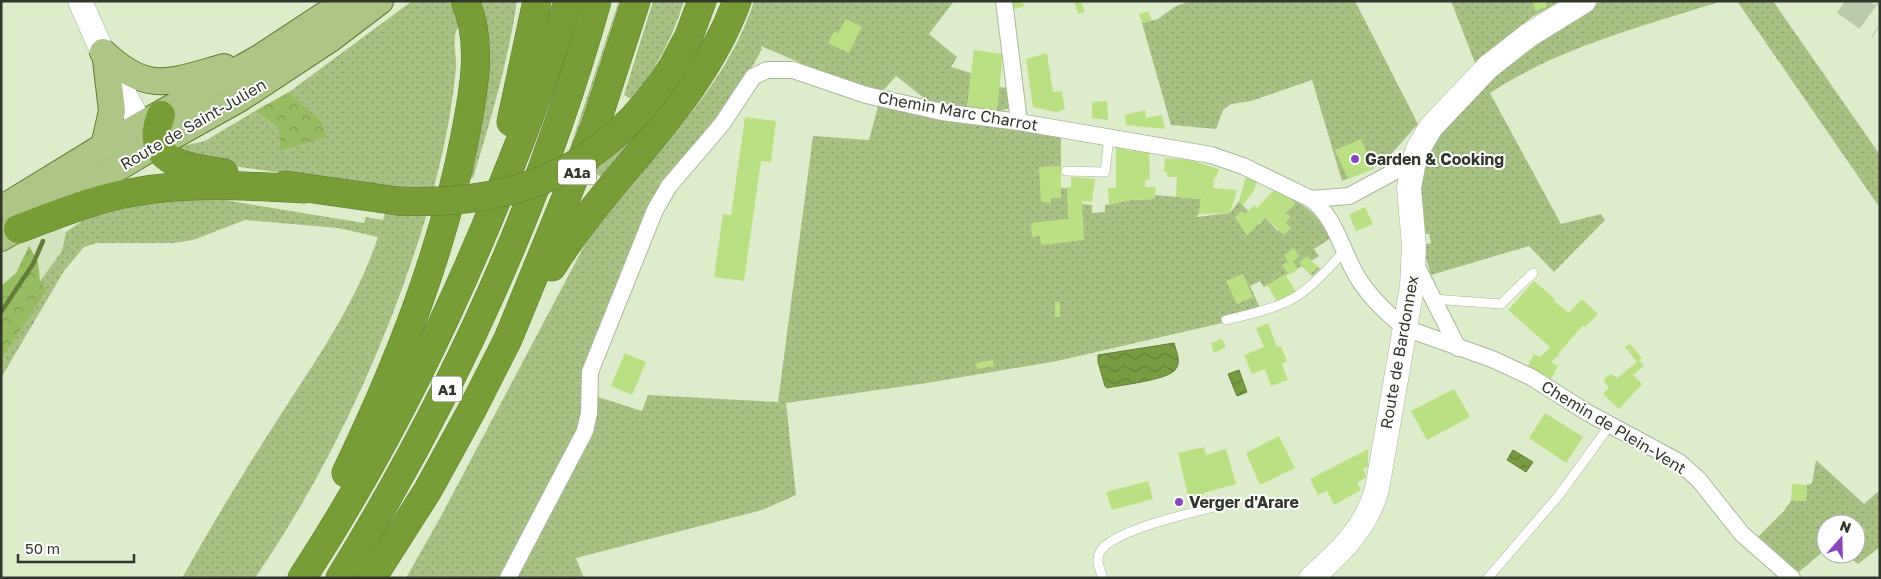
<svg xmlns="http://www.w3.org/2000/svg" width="1881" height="579" viewBox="0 0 1881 579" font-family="'Golos Text',sans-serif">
	<defs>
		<pattern id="grass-dots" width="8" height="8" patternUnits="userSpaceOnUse" patternTransform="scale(1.25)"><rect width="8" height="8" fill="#a7c185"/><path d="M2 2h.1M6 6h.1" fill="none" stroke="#899e6d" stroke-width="1.8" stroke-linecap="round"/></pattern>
		<pattern id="forest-crowns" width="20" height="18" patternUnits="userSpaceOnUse" patternTransform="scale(1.25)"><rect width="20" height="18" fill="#97bd62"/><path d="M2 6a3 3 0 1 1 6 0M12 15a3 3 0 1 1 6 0" fill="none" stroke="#7c9a51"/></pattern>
		<pattern id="water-waves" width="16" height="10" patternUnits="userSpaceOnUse" patternTransform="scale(1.25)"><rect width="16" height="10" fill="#789c41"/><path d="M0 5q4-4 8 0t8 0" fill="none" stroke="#638037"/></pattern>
	</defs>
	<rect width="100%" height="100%" fill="#ddedcb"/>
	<polygon fill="#d1e4bb" points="1,192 66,232 62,251 40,281 38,262 24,258 16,273 1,286"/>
	<g fill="url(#grass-dots)">
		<path d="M412,1H448L455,10L459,26C451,36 457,56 456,68C452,110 444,150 433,191L388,188L197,161L177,147L205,141L255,111L279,129L281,152L325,137L323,122L289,92Z"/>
		<path d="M474,1H517C508,62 491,119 473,178L462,182Z"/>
		<polygon points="619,1 622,1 573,152 568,154"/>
		<path d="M653,1H684C673,37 655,70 633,100L624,95Z"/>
		<path d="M754,1H954L929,34L957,57L951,67L971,73L968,105L997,109L999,87L1009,88V108L994,113L922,102L924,98L896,76L881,93L855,86L761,46L762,49L741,87L718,118L658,191L585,362L581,420L568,452L499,578H406L440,518L591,233C647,157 724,95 754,1Z"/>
		<polygon points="1190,1 1355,1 1418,124 1383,163 1342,181 1312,80 1251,101 1231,104 1223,110 1216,129 1171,125 1142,23 1158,19 1176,6"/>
		<polygon points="1451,1 1561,1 1532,17 1475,63"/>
		<path d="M1600,1H1722C1643,26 1560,47 1490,93L1561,224L1601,214L1605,220L1554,272L1529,246L1431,275L1422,245L1431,243L1429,234H1420L1421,176L1432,141L1501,66Z"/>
		<polygon points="1737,1 1773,1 1880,155 1880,208"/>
		<path d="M878,106L1061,137V188L1083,189L1082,204L1092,205V213L1105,212V205L1131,200L1154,199L1155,195L1201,199L1199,214L1196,217L1230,213L1239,201L1260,224L1265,217L1278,231L1290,217L1285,213L1295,204L1289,197C1308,207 1321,219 1331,238L1314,249L1319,256L1311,261L1320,269L1312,276L1302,266L1264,287L1260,281L1250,286L1260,308L1221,317L1222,323L1057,361L927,383L786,403L796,495L762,510L576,558L584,578H515L595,396L642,411L648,395L778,402L813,136L869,140Z"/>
		<polygon points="644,123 649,129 605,180 593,171 596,162"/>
		<path d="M157,199H218L364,223L366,217L383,220L386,210L427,214C388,342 331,467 255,578H182C212,525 243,473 276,422C314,363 356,304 378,237L338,228L245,220L193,240L174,243H97L84,247L64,271L1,378V361L47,290L40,281L62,251L66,232L102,207Z"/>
		<polygon points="1816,460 1864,504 1880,490 1880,547 1858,564 1851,559 1840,560 1836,557 1836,554 1856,554 1856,538 1865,531 1859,522 1856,524 1826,524 1826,549 1799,572 1757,538 1783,512 1791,501 1806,501 1807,485 1812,483"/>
	</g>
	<g fill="url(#forest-crowns)">
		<polygon points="289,92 323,122 326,137 280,152 279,129 255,111"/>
		<polygon points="29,246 38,262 40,281 47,290 1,361 1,286 16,273"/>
	</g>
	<g fill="url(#water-waves)" stroke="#637e3a">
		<path d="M1174,343C1176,351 1182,362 1175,370C1167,380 1121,385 1107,388L1105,386L1098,362V355Z"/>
		<polygon points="1239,370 1247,392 1237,396 1228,374"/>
		<polygon points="1513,450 1533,462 1526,472 1507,460"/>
	</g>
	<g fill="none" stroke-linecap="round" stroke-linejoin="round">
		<polyline stroke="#637e3a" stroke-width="4.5" points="1,312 33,264 43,241"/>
	</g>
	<g fill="#b9e184">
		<polygon points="1012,1 1022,1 1024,6 1015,9"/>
		<polygon points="1074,1 1081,1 1085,12 1078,14"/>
		<polygon points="1532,1 1545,1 1547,7 1536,11"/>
		<polygon points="1148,11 1152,20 1142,23 1139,14"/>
		<polygon points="846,19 862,27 849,53 828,43 834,31 838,33"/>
		<polygon points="974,50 1003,54 997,110 967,106"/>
		<polygon points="1047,53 1053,92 1062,91 1065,109 1056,112 1033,107 1026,59"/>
		<polygon points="1107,101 1108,120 1092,118 1092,102"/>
		<polygon points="1145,110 1146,118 1162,115 1165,129 1126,125 1125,115"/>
		<polygon points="745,117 776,121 771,162 761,161 744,281 714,277 723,214 731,215"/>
		<polygon points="1361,139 1374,169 1348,179 1335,150"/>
		<polygon points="1116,145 1127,147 1127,151 1149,150 1150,179 1145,180 1145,187 1156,187 1154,199 1131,200 1109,205 1108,188 1116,188"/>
		<polygon points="1165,158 1190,160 1219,169 1216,178 1214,177 1213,188 1237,190 1230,213 1199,214 1201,199 1176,197 1177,177 1167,177 1167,172 1164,172"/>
		<polygon points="1061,166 1061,198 1051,198 1051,203 1041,202 1039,167"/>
		<polygon points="1071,177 1095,179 1092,202 1082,201 1084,240 1041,245 1040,236 1032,237 1031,223 1068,219 1067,187 1071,187"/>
		<polygon points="1246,177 1257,182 1253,192 1243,205 1239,201"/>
		<polygon points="1274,190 1289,197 1295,204 1285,213 1290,217 1285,222 1291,228 1284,235 1265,217 1247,236 1235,217 1242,211 1245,214 1254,205 1257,208"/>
		<polygon points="1365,207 1373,224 1356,231 1349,215"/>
		<polygon points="1294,248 1299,257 1293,261 1298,269 1289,275 1282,265 1288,262 1284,255"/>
		<polygon points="1307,256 1318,267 1311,274 1299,263"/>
		<polygon points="1243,274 1253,297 1237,304 1226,281"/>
		<polygon points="1285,274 1296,292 1278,303 1267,285"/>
		<polygon points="1534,281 1555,299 1554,301 1569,313 1582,299 1598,314 1585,327 1583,325 1558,354 1559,355 1551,362 1558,366 1551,379 1528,366 1534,354 1540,357 1550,347 1508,310"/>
		<rect x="1055" y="302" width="5" height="15"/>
		<polygon points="1268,323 1277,347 1281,346 1287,361 1282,364 1288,380 1271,386 1265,369 1252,374 1244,355 1264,347 1256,328"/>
		<polygon points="1222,339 1226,347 1214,353 1211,343"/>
		<polygon points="1630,344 1642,358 1639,360 1644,366 1633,375 1642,384 1619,409 1603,394 1609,387 1604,382 1605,378 1611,374 1617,378 1637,362 1625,347"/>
		<polygon points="625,353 646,362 632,395 611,386"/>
		<polygon points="993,360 994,366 977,369 976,363"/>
		<polygon points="1454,389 1470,417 1427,440 1411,411"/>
		<polygon points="1545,413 1583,437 1566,463 1529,438"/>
		<polygon points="1279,436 1295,468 1260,485 1246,453"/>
		<polygon points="1204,447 1206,455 1226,449 1236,484 1203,493 1203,496 1189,500 1178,453"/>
		<polygon points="1368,449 1368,467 1363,468 1366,477 1357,483 1361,490 1334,505 1327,491 1318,495 1310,479"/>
		<polygon points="1148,481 1153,499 1112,510 1106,492"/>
		<polygon points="1792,484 1807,485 1806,501 1791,501"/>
	</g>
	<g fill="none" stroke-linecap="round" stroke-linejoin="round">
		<g stroke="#bbc9ab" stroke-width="28" stroke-dasharray="28 14" stroke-linecap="butt">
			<polyline points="1845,1 1880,26"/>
			<polyline points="1879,1 1880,2"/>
		</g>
		<defs>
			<g id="lane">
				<polyline points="1066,171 1105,172 1109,137"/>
				<polyline points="1433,299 1501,304 1533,273"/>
				<path d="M1226,320C1246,315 1267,311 1286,302C1309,292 1328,268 1345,251"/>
				<path d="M1103,578C1100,569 1095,561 1100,552C1112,529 1204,510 1231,503"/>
				<polyline points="1488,578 1560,494 1610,425"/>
			</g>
			<g id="street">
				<polyline points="1004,1 1019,122"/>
				<path d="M1311,199C1335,218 1340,245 1354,271C1366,294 1385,312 1405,328L1492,359L1531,377L1588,413L1679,462L1699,480L1742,534L1792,578"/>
				<polyline points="1414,261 1458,348"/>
				<polyline points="508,578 585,431 589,413 590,372 655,210 669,186 722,124 753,77 767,70 793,70 866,95 942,112 1019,122 1211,155 1243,166 1311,199 1349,196 1414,161"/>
			</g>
			<g id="secondary">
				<polyline points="80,1 106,60 142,127"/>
				<path d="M1311,578C1340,553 1367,527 1377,489L1412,287L1414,246L1409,188L1414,161L1419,147L1431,127L1488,67L1529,35L1584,1"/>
			</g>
			<g id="primary">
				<path d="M103,52C148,95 170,82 224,67"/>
				<polyline points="104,146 112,111 106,60"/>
				<polyline points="1,209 104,146 261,57 346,1"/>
				<polyline points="1,238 139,155 239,99 330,39 380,1"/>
			</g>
			<g id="highway">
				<polyline points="672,68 689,36 702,1"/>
				<path d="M161,115C142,164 188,167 224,173"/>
				<polyline points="511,122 537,1"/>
				<polyline points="285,185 398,201"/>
				<path d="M18,229C56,215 95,198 135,192C190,182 247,186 304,189"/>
				<path d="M552,267C610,173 698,107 737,1"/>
				<path d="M346,473C398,365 442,254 465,136C473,95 484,42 465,1"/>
				<path d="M302,578C381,457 445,327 499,194C525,131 549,67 568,1"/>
				<path d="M340,578C451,398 540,205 597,1"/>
				<polyline points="372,578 428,490 473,408 508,339 595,127 636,1"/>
			</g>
		</defs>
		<use href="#lane" stroke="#a9b898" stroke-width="10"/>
		<use href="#street" stroke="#a9b898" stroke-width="18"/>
		<use href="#secondary" stroke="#a9b898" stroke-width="25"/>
		<use href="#primary" stroke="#5e7a32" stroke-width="28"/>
		<use href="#highway" stroke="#5e7a32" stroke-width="29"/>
		<use href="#lane" stroke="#fff" stroke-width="9"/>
		<use href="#street" stroke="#fff" stroke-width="16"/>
		<use href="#secondary" stroke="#fff" stroke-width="24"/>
		<use href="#primary" stroke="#adc586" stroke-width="26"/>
		<use href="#highway" stroke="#779e36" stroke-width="28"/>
		<defs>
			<path id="highway-bridge" d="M398,201C516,207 607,169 672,68"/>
		</defs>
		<use href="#highway-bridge" stroke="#5e7a32" stroke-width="29" stroke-linecap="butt"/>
		<use href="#highway-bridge" stroke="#779e36" stroke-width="28"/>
	</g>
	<g fill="#8846ba" stroke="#fff" stroke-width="2">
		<circle cx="1355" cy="159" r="5"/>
		<circle cx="1179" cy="502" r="5"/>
	</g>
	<g text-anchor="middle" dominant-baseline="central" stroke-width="4" stroke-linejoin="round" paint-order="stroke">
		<g fill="#fff" stroke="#6f736a" stroke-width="1">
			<rect x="558" y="159.5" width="38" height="25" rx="4"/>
			<rect x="432" y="376.5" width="30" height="25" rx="4"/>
		</g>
		<g font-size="15" font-weight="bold" fill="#31372a">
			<text x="577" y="172">A1a</text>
			<text x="447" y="389">A1</text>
		</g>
		<g font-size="16" fill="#31372a" stroke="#fff">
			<text transform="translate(958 111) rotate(10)">Chemin Marc Charrot</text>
			<text transform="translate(193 124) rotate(-30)">Route de Saint-Julien</text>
			<text transform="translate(1399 352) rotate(-80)">Route de Bardonnex</text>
			<text transform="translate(1614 427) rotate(31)">Chemin de Plein-Vent</text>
		</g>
		<g font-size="16" font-weight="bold" fill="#31372a" stroke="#fff" text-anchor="start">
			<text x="1365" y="159">Garden &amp; Cooking</text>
			<text x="1189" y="502">Verger d'Arare</text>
		</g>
	</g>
	<rect width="1881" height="579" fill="none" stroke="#31372a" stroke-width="5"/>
	<g transform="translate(1841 539) rotate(20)"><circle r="24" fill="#ffffff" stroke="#adafaa"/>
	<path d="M0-4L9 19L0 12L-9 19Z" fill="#8846ba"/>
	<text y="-8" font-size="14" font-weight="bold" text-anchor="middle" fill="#31372a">N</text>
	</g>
	<path d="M18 554v8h116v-8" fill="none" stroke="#31372a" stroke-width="2.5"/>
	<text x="25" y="554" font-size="15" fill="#31372a" stroke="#ffffff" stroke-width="4" paint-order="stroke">50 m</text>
</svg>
